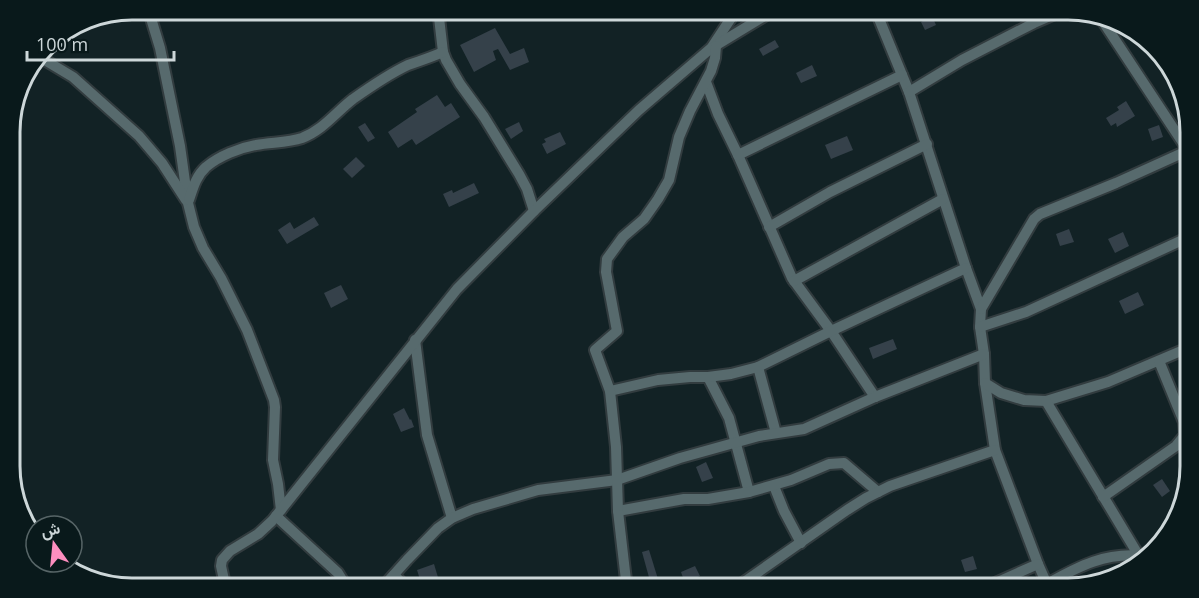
<svg xmlns="http://www.w3.org/2000/svg" width="1199" height="598" viewBox="0 0 1199 598" font-family="'Open Sans',Vazirmatn,sans-serif">
	<rect width="100%" height="100%" fill="#122225"/>
	<g fill="#35414a">
		<polygon points="932,16 936,25 925,30 921,22"/>
		<polygon points="495,28 510,54 524,48 529,62 510,70 498,49 493,51 496,60 474,72 460,45"/>
		<polygon points="775,40 779,47 763,56 759,49"/>
		<polygon points="812,65 817,76 801,83 796,73"/>
		<polygon points="437,95 445,107 451,103 460,117 416,145 412,139 398,148 388,132 417,112 415,109"/>
		<polygon points="1126,101 1135,116 1117,127 1116,123 1111,126 1106,118 1119,110 1117,107"/>
		<polygon points="519,122 523,131 511,139 505,129"/>
		<polygon points="365,123 375,138 368,142 358,127"/>
		<polygon points="1159,125 1163,137 1152,141 1148,129"/>
		<polygon points="560,132 566,144 547,154 542,144 546,142 544,139"/>
		<polygon points="847,136 853,150 831,159 825,145"/>
		<polygon points="356,157 365,166 352,178 343,169"/>
		<polygon points="474,183 479,193 449,207 443,194 452,190 453,193"/>
		<polygon points="314,217 319,225 287,244 278,230 290,222 294,229"/>
		<polygon points="1069,229 1074,242 1060,246 1056,234"/>
		<polygon points="1123,232 1129,246 1115,253 1108,239"/>
		<polygon points="341,285 348,299 331,308 324,293"/>
		<polygon points="1138,292 1144,305 1125,314 1119,301"/>
		<polygon points="893,339 897,349 873,359 869,348"/>
		<polygon points="404,408 410,420 411,419 414,427 401,432 393,414"/>
		<polygon points="706,462 713,478 702,482 696,467"/>
		<polygon points="1162,479 1170,491 1162,497 1153,485"/>
		<polygon points="649,550 658,579 650,581 642,552"/>
		<polygon points="973,556 977,569 965,572 961,560"/>
		<polygon points="434,564 440,584 423,589 417,570"/>
		<polygon points="695,566 700,576 696,578 701,589 687,589 681,572"/>
	</g>
	<g fill="none" stroke-linecap="round" stroke-linejoin="round">
		<defs>
			<g id="minor">
				<polyline points="146,9 150,15 160,48 180,146 188,203 194,227 203,248 221,278 247,330 274,400 275,407 273,460 278,484 281,510"/>
				<polyline points="438,9 443,52 446,60 460,84 484,117 519,174 527,189 534,211"/>
				<polyline points="875,9 909,92 966,268 981,309 980,327 984,354 985,383 995,450 1038,564 1049,589"/>
				<polyline points="1100,17 1189,152"/>
				<polyline points="712,47 737,9"/>
				<polyline points="38,56 73,77 139,136 162,163 186,200"/>
				<polyline points="706,82 718,114 738,155 792,278 831,331 875,397"/>
				<polyline points="909,92 962,60 1034,23 1066,9"/>
				<polyline points="738,155 902,75"/>
				<path d="M189,200C193,188 196,176 206,167C219,156 239,148 256,145C271,142 287,143 302,138C323,130 336,112 353,99C370,87 389,74 408,65C420,61 432,57 443,52"/>
				<polyline points="769,227 830,192 927,144"/>
				<polyline points="794,281 943,199"/>
				<polyline points="981,309 1034,219 1040,214 1116,183 1189,150"/>
				<polyline points="980,327 1026,312 1189,237"/>
				<polyline points="415,340 427,435 452,518"/>
				<polyline points="758,367 776,433"/>
				<polyline points="708,377 729,418 749,492"/>
				<polyline points="985,383 1001,393 1024,400 1046,401 1108,382 1181,351 1190,349"/>
				<polyline points="610,391 658,380 690,377 708,377 731,374 758,367 831,331 966,268"/>
				<polyline points="1046,401 1142,561"/>
				<polyline points="774,486 784,511 801,543"/>
				<polyline points="1103,497 1176,446 1185,435 1184,422 1159,361"/>
				<polyline points="618,511 684,499 708,499 749,492 791,480 829,464 844,463 878,492"/>
				<polyline points="276,516 338,573 346,586 346,589"/>
				<polyline points="394,575 408,589"/>
				<path d="M1047,584C1079,566 1106,552 1143,556"/>
				<polyline points="226,589 221,566 222,560 230,551 258,534 272,521 457,289 534,211 639,110 710,49 776,9"/>
				<polyline points="381,589 407,560 438,528 452,518 473,509 538,490 617,480 680,458 759,436 804,429 875,397 984,354"/>
				<polyline points="627,589 618,511 616,447 610,391 595,350 617,331 606,272 607,259 623,237 644,219 658,199 669,180 679,137 690,111 711,71 715,58 716,46"/>
				<polyline points="734,589 847,510 866,498 890,486 995,450"/>
				<polyline points="982,589 1038,564"/>
			</g>
		</defs>
		<use href="#minor" stroke="#323c3f" stroke-width="14"/>
		<use href="#minor" stroke="#576a6d" stroke-width="10"/>
	</g>
	<path d="M0 0H1199V598H0ZM132 20H1068A112 112 0 0 1 1180 132V466A112 112 0 0 1 1068 578H132A112 112 0 0 1 20 466V132A112 112 0 0 1 132 20Z" fill="#09191b" fill-rule="evenodd"/>
	<path fill="none" stroke="#cdd7d9" stroke-width="3" d="M132 20H1068A112 112 0 0 1 1180 132V466A112 112 0 0 1 1068 578H132A112 112 0 0 1 20 466V132A112 112 0 0 1 132 20Z"/>
	<g transform="translate(54 544) rotate(345)"><circle r="28" fill="#09191b" stroke="#576567" stroke-width="1.5"/>
	<path d="M0-4.5L10 22L0 15L-10 22Z" fill="#fd8ebf"/>
	<text y="-9" font-size="16" font-weight="bold" text-anchor="middle" fill="#cdd7d9">ش</text>
	</g>
	<path d="M27 51v9h147v-9" fill="none" stroke="#cdd7d9" stroke-width="3"/>
	<text x="36" y="51" font-size="18" fill="#cdd7d9" stroke="#09191b" stroke-width="4.5" paint-order="stroke">100 m</text>
</svg>
